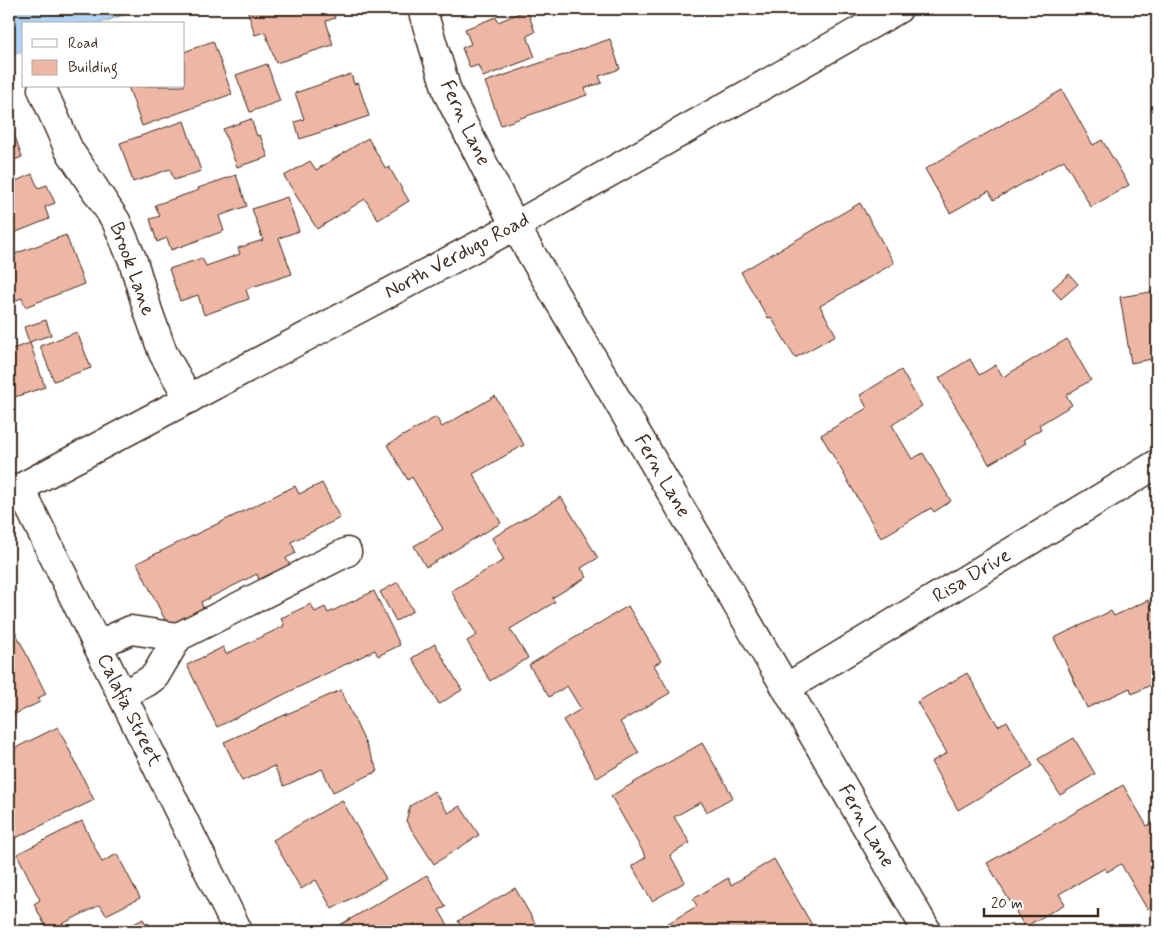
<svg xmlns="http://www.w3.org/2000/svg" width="1166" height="940" viewBox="0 0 1166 940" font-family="Mynerve,sans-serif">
	<rect width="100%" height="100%" fill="#fff"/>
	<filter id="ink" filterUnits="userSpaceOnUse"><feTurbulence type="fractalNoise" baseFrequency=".02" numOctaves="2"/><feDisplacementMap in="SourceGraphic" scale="10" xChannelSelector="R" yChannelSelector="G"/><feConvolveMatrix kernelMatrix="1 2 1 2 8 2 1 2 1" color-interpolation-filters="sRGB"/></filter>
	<g filter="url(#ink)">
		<polygon fill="#afd3f7" stroke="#818fa0" points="9,9 139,9 98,24 24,24 24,51 9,57"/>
		<g fill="#eeb6a4" stroke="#3b2a1e">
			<polygon points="247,9 332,9 335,18 326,21 333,45 276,63 265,32 255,35"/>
			<polygon points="527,10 535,32 527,36 535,57 483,77 478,65 470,68 462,48 471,44 465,29 496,17 498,22"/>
			<polygon points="610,39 620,69 599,76 602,83 585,88 587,95 501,125 485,82"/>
			<polygon points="213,41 232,94 142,126 128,86 184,86 184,52"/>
			<polygon points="267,64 280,101 250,112 236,75"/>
			<polygon points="351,74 354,84 358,83 369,116 300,139 295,122 304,119 295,93"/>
			<polygon points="1062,90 1093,145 1102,140 1129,185 1091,207 1064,160 994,200 989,191 950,213 925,169"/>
			<polygon points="9,119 22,157 9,162"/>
			<polygon points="251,119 257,136 260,135 268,157 237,167 223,129"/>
			<polygon points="184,121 201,171 174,180 170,169 133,182 120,143"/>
			<polygon points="368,138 386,169 389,167 409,201 378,220 365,199 317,229 284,176 310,161 316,170"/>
			<polygon points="32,174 38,188 47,185 55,203 45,207 49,219 9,235 9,184"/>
			<polygon points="236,175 247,206 219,216 224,231 171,250 167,238 157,242 150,219 160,216 155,205 199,190 198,188"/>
			<polygon points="287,197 299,231 279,238 292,274 246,289 249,299 204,315 198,295 180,301 169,269 202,258 206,266 240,254 238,248 263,240 252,209"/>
			<polygon points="860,203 894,263 820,306 836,335 795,358 771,317 768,318 741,272"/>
			<polygon points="66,235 84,284 25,307 22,298 9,303 9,256"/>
			<polygon points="1069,274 1078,284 1061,299 1052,289"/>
			<polygon points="1157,291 1157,358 1131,363 1120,297"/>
			<polygon points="46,320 51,335 29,342 24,327"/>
			<polygon points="77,332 91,368 54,381 40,346"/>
			<polygon points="1067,339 1091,380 1066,395 1072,405 1039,425 1041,429 1023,440 1026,443 989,464 939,378 970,359 979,375 996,365 1003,377"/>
			<polygon points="30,343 45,387 12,398 15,405 9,407 9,350"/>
			<polygon points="901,370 922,406 892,425 912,459 923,453 951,501 934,512 931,508 881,538 821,435 867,408 860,395"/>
			<polygon points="495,396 524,445 473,474 501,523 426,567 414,546 443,529 412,477 408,480 387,445 436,417 442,427"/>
			<polygon points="322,483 340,518 291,542 296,553 286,558 290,566 259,580 257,574 201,602 203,608 168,626 137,563 295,486 299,494"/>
			<polygon points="561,497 598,558 581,568 587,577 552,598 555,602 510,629 528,658 490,681 467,641 477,635 451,591 504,560 492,538"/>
			<polygon points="398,582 413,611 396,621 380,592"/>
			<polygon points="374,591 400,645 378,656 375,650 217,727 187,665 223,647 226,654 284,626 281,618 311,604 315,612 325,607 328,613"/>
			<polygon points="1148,600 1152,609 1157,607 1157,682 1132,694 1130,688 1087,708 1054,638 1111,611 1114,616"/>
			<polygon points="628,606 661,661 654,665 670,693 620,722 639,753 597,778 563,720 581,709 567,686 549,697 529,665"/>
			<polygon points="13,627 46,694 38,698 40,702 9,717 9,630"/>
			<polygon points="435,644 462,690 439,704 412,658"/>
			<polygon points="967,673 998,726 1007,721 1033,766 958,810 931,762 947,753 917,702"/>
			<polygon points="341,690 378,771 333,792 322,769 284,786 274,766 242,781 224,742"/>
			<polygon points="58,727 94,800 16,838 9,823 9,806 12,804 9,798 9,751"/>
			<polygon points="1074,738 1095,774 1060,795 1038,759"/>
			<polygon points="702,743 733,797 707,812 701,802 674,817 690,843 670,855 685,882 652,901 632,866 646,857 611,796"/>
			<polygon points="1123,785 1147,826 1157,820 1157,903 1147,909 1121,864 1107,872 1105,868 1059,894 1065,904 1025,927 987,863"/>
			<polygon points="434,791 448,813 460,806 479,835 434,864 406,821 410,806"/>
			<polygon points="342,800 386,879 332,909 316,880 301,889 273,840"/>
			<polygon points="82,821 102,862 117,854 140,898 106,915 100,905 48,931 34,904 40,900 17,854"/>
			<polygon points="774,859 812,925 802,931 655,931 697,906 693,899 728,878 731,885"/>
			<polygon points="427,875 446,907 439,910 450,929 447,931 331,931 331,930"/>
			<polygon points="515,888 535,923 521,931 464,931 458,921"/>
			<polygon points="143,919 146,924 148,923 153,931 121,931"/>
		</g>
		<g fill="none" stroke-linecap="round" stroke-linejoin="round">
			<defs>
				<g id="minor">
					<polyline points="422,9 448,94 515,226 786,688 927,931"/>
					<polyline points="42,89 69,150 116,221 133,261 148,311 163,353 189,399"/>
					<polyline points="20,488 238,931"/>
					<polyline points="97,645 131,630 178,637 347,552"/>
					<polyline points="786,688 1157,464"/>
					<polyline points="122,695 147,682 155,676 178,637"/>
				</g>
				<polyline id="secondary" points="9,492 20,488 515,226 898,9"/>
			</defs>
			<use href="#minor" stroke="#3b2a1e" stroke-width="31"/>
			<use href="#secondary" stroke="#3b2a1e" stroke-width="31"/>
			<use href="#minor" stroke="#fff" stroke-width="28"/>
			<use href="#secondary" stroke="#fff" stroke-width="28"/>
		</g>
	</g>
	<g text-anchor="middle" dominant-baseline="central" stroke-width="5" stroke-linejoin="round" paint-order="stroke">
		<g font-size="20" fill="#3b2a1e" stroke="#fff">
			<text transform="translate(465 123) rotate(65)">Fern Lane</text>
			<text transform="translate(457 256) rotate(-28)">North Verdugo Road</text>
			<text transform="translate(132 269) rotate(70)">Brook Lane</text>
			<text transform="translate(662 476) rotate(60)">Fern Lane</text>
			<text transform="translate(972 576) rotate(-31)">Risa Drive</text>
			<text transform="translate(129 710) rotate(64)">Calafia Street</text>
			<text transform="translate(866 826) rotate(60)">Fern Lane</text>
		</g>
	</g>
	<rect width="1166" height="940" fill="none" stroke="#fff" stroke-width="30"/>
	<rect x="15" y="15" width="1136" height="910" fill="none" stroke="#3b2a1e" stroke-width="2" filter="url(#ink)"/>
	<rect x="22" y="22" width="162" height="65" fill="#ffffff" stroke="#b1aaa5"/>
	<rect x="32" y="39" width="25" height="8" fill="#ffffff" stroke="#b1aaa5"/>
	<text x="68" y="48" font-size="15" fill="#3b2a1e">Road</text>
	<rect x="32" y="60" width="25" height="15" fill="#eeb6a4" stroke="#b1aaa5"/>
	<text x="68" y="72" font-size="15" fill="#3b2a1e">Building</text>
	<path d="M984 908v8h114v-8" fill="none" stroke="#3b2a1e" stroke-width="2.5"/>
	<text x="991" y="908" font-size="15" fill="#3b2a1e" stroke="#ffffff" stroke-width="4" paint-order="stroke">20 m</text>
</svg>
